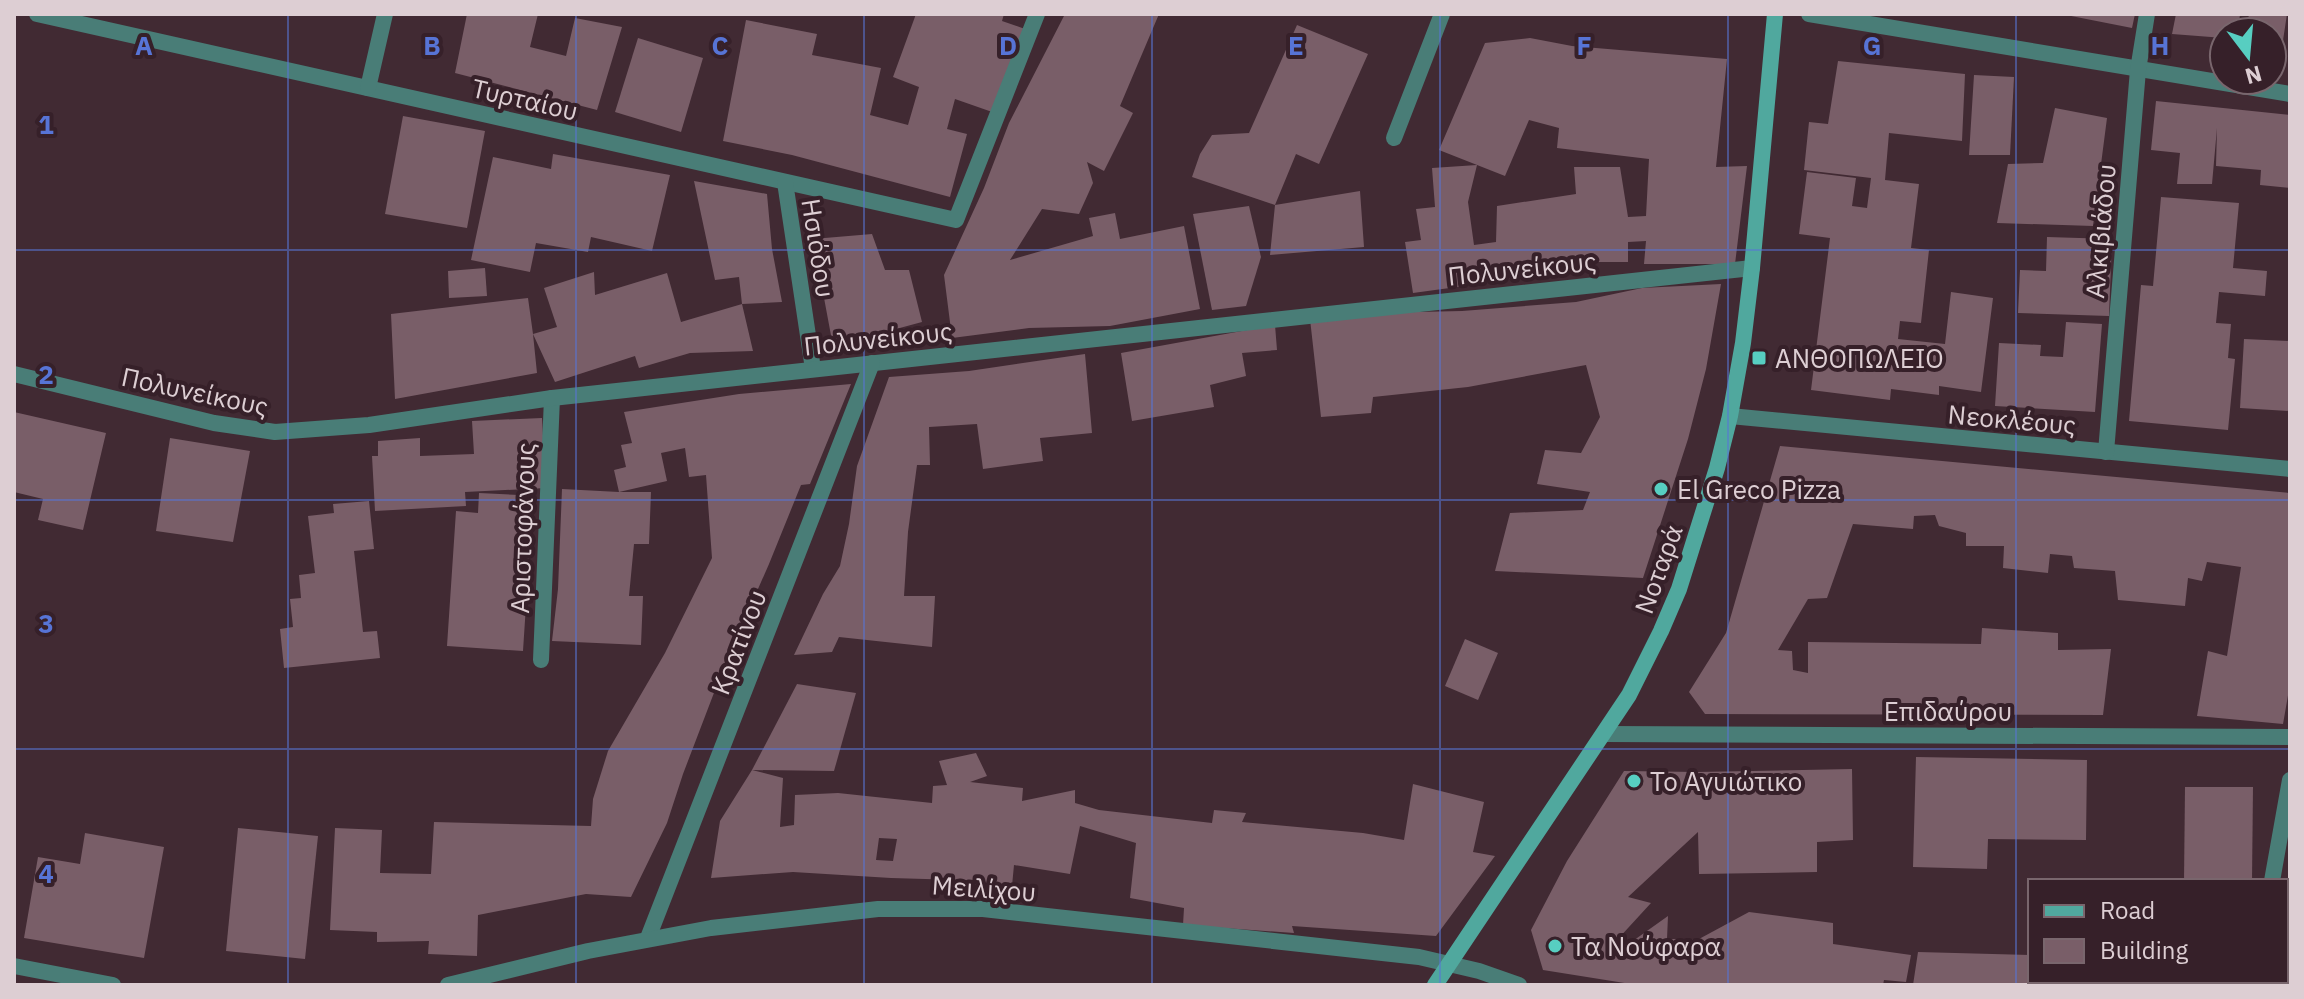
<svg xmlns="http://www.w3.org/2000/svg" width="2304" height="999" viewBox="0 0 2304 999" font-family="'IBM Plex Sans',sans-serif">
	<rect width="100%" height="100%" fill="#412a33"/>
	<g fill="#795e68" fill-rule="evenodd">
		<polygon points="467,14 538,14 530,47 566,56 575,18 622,27 597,110 455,73"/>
		<polygon points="916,14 1004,14 1002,21 1025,29 995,113 955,99 947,129 967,134 950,197 792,155 723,141 746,20 817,34 812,55 881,68 870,115 908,125 919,87 893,77"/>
		<polygon points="1065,14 1159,14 1120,106 1133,113 1104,171 1087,162 1093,183 1079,214 1042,209 1010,260 1093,236 1089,218 1115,213 1120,239 1184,226 1200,309 1110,326 1029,328 952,338 944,275 984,188 1009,123"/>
		<polygon points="2061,14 2135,14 2132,28"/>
		<polygon points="2176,14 2240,14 2238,32 2224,32 2224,38 2172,34"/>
		<polygon points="2249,14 2287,14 2282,47 2272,46 2272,32 2246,32"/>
		<polygon points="1297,25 1368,54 1319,164 1296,154 1275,205 1360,191 1364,247 1270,255 1275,205 1192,177 1200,154 1212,135 1249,133"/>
		<polygon points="638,38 703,58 681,132 615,112"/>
		<polygon points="1530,38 1572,46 1727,59 1716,167 1747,166 1735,264 1644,264 1646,241 1628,242 1628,262 1581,262 1501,281 1413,293 1405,242 1421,240 1416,209 1435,207 1432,168 1477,165 1468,202 1474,245 1496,242 1497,206 1576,194 1574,167 1620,167 1628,217 1646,216 1649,159 1557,148 1559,128 1529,120 1505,176 1439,150 1485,43"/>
		<polygon points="1838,61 1965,74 1962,141 1889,133 1885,180 1919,184 1911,248 1929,250 1921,323 1900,321 1898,339 1945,344 1951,292 1993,298 1981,392 1939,386 1939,395 1891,389 1890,400 1811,390 1830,238 1799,234 1807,172 1856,178 1852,206 1867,208 1871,178 1804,170 1809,122 1828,124"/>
		<polygon points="1974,75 2014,77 2010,155 1969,155"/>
		<polygon points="2156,101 2290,115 2290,188 2260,185 2261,170 2216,166 2217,128 2212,184 2177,184 2180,153 2151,150"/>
		<polygon points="2055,108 2107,118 2093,226 1997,223 2008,164 2043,163"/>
		<polygon points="403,116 485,131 467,228 385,214"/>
		<polygon points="553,154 670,175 652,251 591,237 588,252 536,243 530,272 471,260 493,157 551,169"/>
		<polygon points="694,181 767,194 772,249 782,302 742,304 739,277 715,280"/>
		<polygon points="2161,197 2239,203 2233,268 2267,271 2265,296 2219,292 2216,323 2231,324 2228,358 2235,359 2228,430 2129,421 2141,285 2153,286"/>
		<polygon points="1249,206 1261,257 1246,306 1212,310 1193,214"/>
		<polygon points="872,234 885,270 909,270 922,322 833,346 813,239"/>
		<polygon points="2047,237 2112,239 2109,316 2018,313 2020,270 2046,271"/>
		<polygon points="485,268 487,296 449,298 448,271"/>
		<polygon points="594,272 595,295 667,273 681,322 742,304 753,351 690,353 639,368 635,356 555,382 533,334 537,373 395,399 391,314 528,298 533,334 557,327 544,288"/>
		<polygon points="1721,284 1706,369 1688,439 1643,578 1495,571 1510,513 1583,510 1590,492 1537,484 1545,450 1581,453 1600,417 1586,365 1468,387 1373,397 1371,413 1321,417 1310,319 1371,313 1462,311 1576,302 1642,288"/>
		<polygon points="2066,322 2102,324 2095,412 1995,406 1999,343 2041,345 2040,356 2063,357"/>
		<polygon points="1275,325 1277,350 1242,353 1246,376 1210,385 1214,407 1132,421 1121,353"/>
		<polygon points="2244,339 2290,341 2290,411 2240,408"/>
		<polygon points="1085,354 1092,433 1040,438 1043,461 983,469 977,424 929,427 930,465 917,465 908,532 904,596 935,596 932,647 839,637 832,652 794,655 823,594 840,566 849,524 857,466 889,377 969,371"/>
		<polygon points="851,384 810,484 801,485 769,564 725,664 683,774 667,823 631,897 586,894 478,915 477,956 428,954 429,941 377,942 377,932 330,930 335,828 382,830 380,873 431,874 434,822 591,826 593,799 608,751 665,653 712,558 706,475 689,477 685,448 661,453 667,481 619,492 651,492 649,544 634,544 629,596 643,596 641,645 552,641 558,589 562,489 619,492 614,470 626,467 621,445 632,443 624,412 739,394"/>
		<polygon points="14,412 106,433 83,530 38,520 43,499 14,492"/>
		<polygon points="542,418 546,488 465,492 466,506 375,511 372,456 378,456 378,441 420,438 420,456 474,454 472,421"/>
		<polygon points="170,438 250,451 233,542 156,531"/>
		<polygon points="1780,446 2290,493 2290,684 2283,724 2197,716 2208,651 2227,656 2241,567 2207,562 2202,581 2188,578 2185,606 2118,600 2115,571 2074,568 2072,556 2050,554 2048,573 2003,568 2004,546 1966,546 1966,533 1939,526 1935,515 1914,516 1913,529 1853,524 1827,598 1808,599 1778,650 1792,651 1793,670 1808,673 1808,642 1981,644 1982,628 2058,633 2058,650 2111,649 2103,715 1705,714 1689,692 1726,633"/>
		<polygon points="479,493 519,495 518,512 532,513 523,651 447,646 456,511 478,513"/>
		<polygon points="369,501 374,549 354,551 363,632 377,631 380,658 284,668 280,629 293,627 290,599 301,598 299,575 315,573 308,516 334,513 333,504"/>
		<polygon points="1465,639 1498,653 1478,700 1445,686"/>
		<polygon points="797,684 856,693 834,771 752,770"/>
		<path d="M976,753L987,776L970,782L1023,788L1022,801L1075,790V803L1099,810L1212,823L1214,810L1246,813L1242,822L1363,833L1404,840L1413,784L1484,802L1473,852L1495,856L1436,936L1292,926L1294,933L1183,925L1184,908L1130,898L1136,843L1080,826L1070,874L1014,865L1012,886L959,880L891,878L793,872L711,878L720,821L752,770L783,778L780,827L794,825L795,795L838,793L932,803L933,786L947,785L939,761ZM879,838L897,839L893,861L876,860Z"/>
		<polygon points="1916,757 2087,760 2086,840 1988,839 1987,869 1913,867"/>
		<polygon points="1852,769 1853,840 1817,842 1817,872 1699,874 1698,832 1628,897 1651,903 1606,952 1629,959 1630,943 1668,916 1667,939 1699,939 1749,912 1833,923 1833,944 1911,955 1906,982 1884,980 1883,985 1637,985 1543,970 1531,930 1567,861 1624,771 1697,772"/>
		<polygon points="2185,787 2253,787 2252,881 2184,881"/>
		<polygon points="238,828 318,836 305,959 226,951"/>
		<polygon points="85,833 164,847 144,958 24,938 38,857 80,864"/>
		<polygon points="1918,952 2030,955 2030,981 2130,981 2130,985 1913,985"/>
	</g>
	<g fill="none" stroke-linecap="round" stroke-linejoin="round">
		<polyline stroke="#497d77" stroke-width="16" points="541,660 552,398"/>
		<g stroke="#497d77" stroke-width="16">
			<polyline points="37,14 956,220 1037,14"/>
			<polyline points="1809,14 2290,94"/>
			<polyline points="368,88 385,14"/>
			<polyline points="1394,138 1442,14"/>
			<polyline points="785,182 813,369"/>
			<polyline points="14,374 214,423 275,432 369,425 552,398 1752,268"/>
			<polyline points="1730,416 2290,469"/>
			<polyline points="2106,452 2138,70 2147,14"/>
			<polyline points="2272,881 2290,780"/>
			<polyline points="648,938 872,363"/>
			<polyline points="14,966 113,985"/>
			<polyline points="448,985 588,951 711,928 878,909 983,909 1419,957 1479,971 1519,985"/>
			<polyline points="2254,985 2255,981"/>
		</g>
		<polyline stroke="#497d77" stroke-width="16" points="1605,734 2290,737"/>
		<polyline stroke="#50a89e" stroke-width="16" points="1435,985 1629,695 1661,631 1679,589 1717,468 1730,416 1743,343 1752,268 1775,14"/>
	</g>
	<path fill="none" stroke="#5774d6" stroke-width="2" stroke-opacity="0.55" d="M288,14V985M576,14V985M864,14V985M1152,14V985M1440,14V985M1728,14V985M2016,14V985M14,250H2290M14,500H2290M14,749H2290"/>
	<g fill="#57cec1" stroke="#362029" stroke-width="3">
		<rect x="1751" y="350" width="16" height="16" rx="4"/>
		<circle cx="1661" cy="489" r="8"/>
		<circle cx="1634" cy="781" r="8"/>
		<circle cx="1555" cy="946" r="8"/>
	</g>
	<g text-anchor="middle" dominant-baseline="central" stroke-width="8" stroke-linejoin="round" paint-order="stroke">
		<g font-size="26" fill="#ddced3" stroke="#362029">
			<text transform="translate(525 99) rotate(13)">Τυρταίου</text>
			<text transform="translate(2100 231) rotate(-85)">Αλκιβιάδου</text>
			<text transform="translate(819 248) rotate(81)">Ησιόδου</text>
			<text transform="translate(1522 268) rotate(-6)">Πολυνείκους</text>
			<text transform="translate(878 338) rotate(-6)">Πολυνείκους</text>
			<text transform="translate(195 391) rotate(12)">Πολυνείκους</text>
			<text transform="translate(2012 419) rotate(5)">Νεοκλέους</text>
			<text transform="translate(522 528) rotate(-88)">Αριστοφάνους</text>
			<text transform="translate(1658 569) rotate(-70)">Νοταρά</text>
			<text transform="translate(738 642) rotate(-69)">Κρατίνου</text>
			<text x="1948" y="711">Επιδαύρου</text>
			<text transform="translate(984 888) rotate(4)">Μειλίχου</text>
		</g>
		<g font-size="26" fill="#ddced3" stroke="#362029" text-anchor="start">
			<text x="1775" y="358">ΑΝΘΟΠΩΛΕΙΟ</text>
			<text x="1677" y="489">El Greco Pizza</text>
			<text x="1650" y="781">Το Αγυιώτικο</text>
			<text x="1571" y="946">Τα Νούφαρα</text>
		</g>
	</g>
	<g font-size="26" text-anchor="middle" font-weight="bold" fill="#5774d6" stroke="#362029" stroke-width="8" stroke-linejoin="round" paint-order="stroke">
		<text x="144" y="55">A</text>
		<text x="432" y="55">B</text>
		<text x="720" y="55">C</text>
		<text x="1008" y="55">D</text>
		<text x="1296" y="55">E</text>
		<text x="1584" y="55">F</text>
		<text x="1872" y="55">G</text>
		<text x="2160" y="55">H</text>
		<text x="46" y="134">1</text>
		<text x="46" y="384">2</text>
		<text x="46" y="633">3</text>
		<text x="46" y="883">4</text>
	</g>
	<rect width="2304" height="999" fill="none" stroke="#ddced3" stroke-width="32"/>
	<rect x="2028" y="879" width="260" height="104" fill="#362029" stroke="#79666d" stroke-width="2"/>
	<rect x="2044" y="905" width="40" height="12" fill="#50a89e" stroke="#79666d" stroke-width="2"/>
	<text x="2100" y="919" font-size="24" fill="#ddced3">Road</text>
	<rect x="2044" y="939" width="40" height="24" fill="#795e68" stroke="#79666d" stroke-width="2"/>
	<text x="2100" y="959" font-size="24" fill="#ddced3">Building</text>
	<g transform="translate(2248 56) rotate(164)"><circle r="38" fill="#362029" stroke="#79666d" stroke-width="2"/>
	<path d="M0-6L14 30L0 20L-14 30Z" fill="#57cec1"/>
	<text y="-12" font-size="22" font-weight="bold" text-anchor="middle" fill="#ddced3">N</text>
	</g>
</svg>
